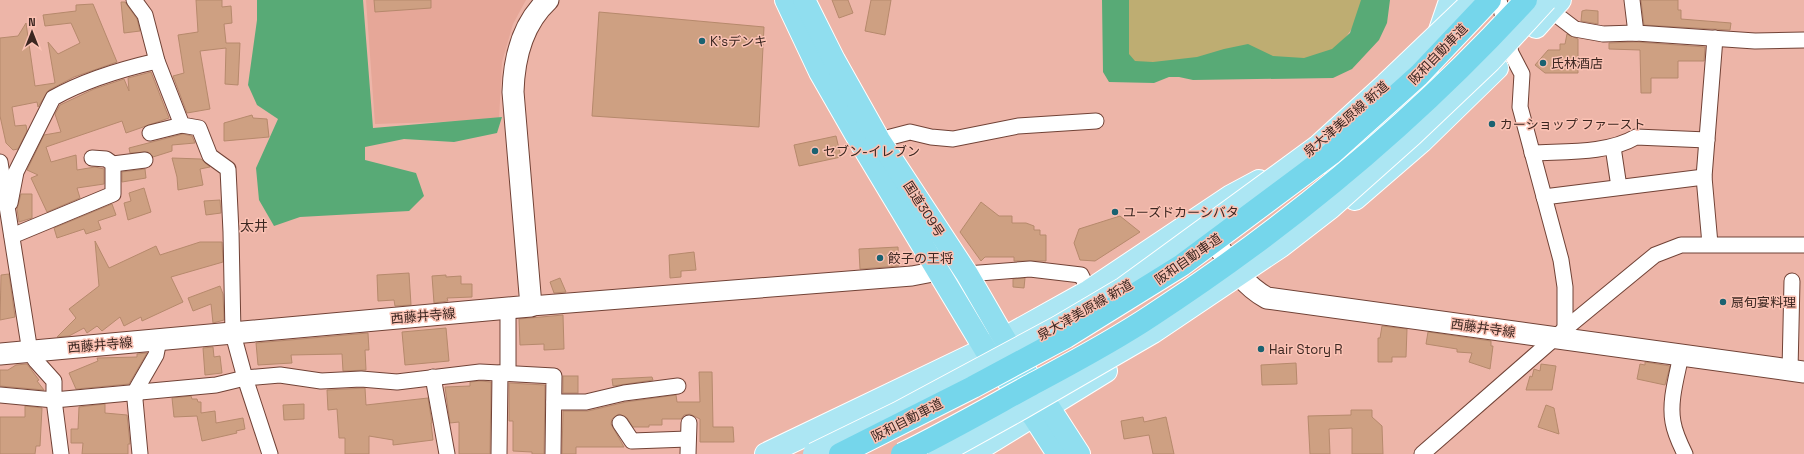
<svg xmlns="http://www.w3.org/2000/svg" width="1804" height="454" viewBox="0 0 1804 454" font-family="'Space Grotesk','Noto Sans JP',sans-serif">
	<rect width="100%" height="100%" fill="#edb5a8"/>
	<polygon fill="#e6a798" points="366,0 526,0 513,24 502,62 499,120 375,124"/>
	<polygon fill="#bead72" points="1123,0 1364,0 1362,15 1337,49 1296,61 1210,56 1138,67 1120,49"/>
	<g fill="#58aa76">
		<polygon points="257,0 363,0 373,128 502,117 497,133 454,142 404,139 365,147 365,160 416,173 424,196 409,211 300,217 274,226 259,200 256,168 278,119 257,105 248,85 257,20"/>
		<polygon points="1102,0 1129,0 1129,54 1135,61 1153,62 1197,57 1224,49 1248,44 1273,56 1304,58 1332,49 1350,33 1361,0 1390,0 1387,23 1379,40 1352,69 1333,78 1193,80 1179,77 1169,77 1154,83 1109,82 1103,72"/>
	</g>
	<g fill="#cea082" stroke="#b6896c">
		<polygon points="196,0 222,0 222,7 231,6 232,23 224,24 226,43 240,43 238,85 225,84 226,48 200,51 210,109 187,113 173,76 184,73 178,35 198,32"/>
		<polygon points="374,0 431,0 431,8 375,12"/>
		<polygon points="832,0 848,0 853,13 839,18"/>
		<polygon points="871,0 891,0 885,35 865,31"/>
		<polygon points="1641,0 1678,0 1678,10 1681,10 1681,19 1731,23 1730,30 1644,25"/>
		<polygon points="121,2 125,2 137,19 140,31 124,33"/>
		<polygon points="93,4 117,62 74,77 49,90 38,107 37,102 12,107 15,126 26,125 27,131 18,149 13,150 6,143 0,116 0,38 18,36 26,23 35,86 55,83 48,42 58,54 80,43 71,23 45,26 43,15 76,11 76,5"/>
		<polygon points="1586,10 1598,11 1598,24 1581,21 1582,11"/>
		<polygon points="599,12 764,27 759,127 592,116"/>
		<polygon points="1567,34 1578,39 1578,73 1545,73 1535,65 1548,50 1560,50 1560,44 1565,44"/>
		<polygon points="1636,42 1705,47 1704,61 1678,61 1678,78 1651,78 1651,93 1641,93 1640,50 1609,49 1609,43"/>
		<polygon points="151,72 169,118 126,133 122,121 46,147 51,162 76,155 77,170 95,167 104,169 104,184 77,188 80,198 47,212 31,178 38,175 27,170 44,135 61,132 55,114 60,105 94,89 124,79 129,91 128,78"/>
		<polygon points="252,115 253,118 267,119 269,137 224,141 224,123"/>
		<polygon points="183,134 192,136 195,143 172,145 172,151 153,157 148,152 130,153 129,148"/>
		<polygon points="836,136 841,157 799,166 794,145"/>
		<polygon points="172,158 201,159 210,167 200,169 203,185 178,190 177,177"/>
		<polygon points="145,169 146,178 122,182 122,172"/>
		<polygon points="144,188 151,212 128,220 124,203 131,201 129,193"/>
		<polygon points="21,194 32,194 32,218 19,222 17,209"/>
		<polygon points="220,200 221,213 206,215 204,201"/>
		<polygon points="981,202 999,216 1012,216 1012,223 1026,223 1034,226 1034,230 1040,230 1040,235 1046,235 1046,261 1014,261 1014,257 985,257 981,261 960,232"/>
		<polygon points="112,204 116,215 98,221 101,229 86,234 84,229 57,238 54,228"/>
		<polygon points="1120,216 1140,232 1095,261 1080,260 1074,243 1079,229"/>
		<polygon points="95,241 109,268 156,246 160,255 200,242 222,242 223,262 171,277 183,302 142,321 141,317 124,326 120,317 102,331 97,326 87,333 84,328 69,336 57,337 76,318 69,309 99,286"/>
		<polygon points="898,247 899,266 860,269 859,249"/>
		<polygon points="694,252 696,270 681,271 681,277 670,278 669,255"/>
		<polygon points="409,273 411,305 395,306 394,300 378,301 377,275"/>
		<polygon points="9,274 15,317 0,320 1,275"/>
		<polygon points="446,275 446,277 461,276 461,284 472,284 472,297 447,298 448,301 434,303 432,276"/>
		<polygon points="560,278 566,292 554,293 550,282"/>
		<polygon points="1025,278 1024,288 1013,287 1013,279"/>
		<polygon points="220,286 223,294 224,320 213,323 211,304 193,311 188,298"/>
		<polygon points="563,315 564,349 544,350 544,344 520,345 519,319"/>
		<polygon points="1382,326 1407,329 1406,357 1392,357 1392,362 1378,362 1378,338 1380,338"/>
		<polygon points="446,328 449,361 405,365 402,332"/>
		<polygon points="1428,332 1491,341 1491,346 1493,346 1490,369 1469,362 1472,353 1457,352 1457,349 1426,344"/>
		<polygon points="368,333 369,350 365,350 366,370 343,371 342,354 291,355 292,363 258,365 256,343"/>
		<polygon points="213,347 214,357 220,356 222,373 205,375 203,348"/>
		<polygon points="147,353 129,384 76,389 69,373 98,361 97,358 137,357 137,354"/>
		<polygon points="1645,362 1670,366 1665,385 1637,379 1640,364 1645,365"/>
		<polygon points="1296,363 1297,384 1262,385 1261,365"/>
		<polygon points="27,364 39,380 37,381 44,390 0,386 0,370 8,370 16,365"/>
		<polygon points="1541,364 1556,366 1552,390 1526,390 1530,376 1532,377 1534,369 1540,371"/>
		<polygon points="699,372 712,372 713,427 733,427 734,442 700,442 700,419 690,414 684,415 681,419 662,419 662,425 649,425 649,427 633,427 627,418 619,414 612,419 611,424 624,447 576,447 576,454 562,454 563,411 588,411 626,402 676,395 677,402 700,402"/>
		<rect x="563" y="376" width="15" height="17"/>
		<polygon points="652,377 653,380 613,386 612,379"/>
		<polygon points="480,381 491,382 490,454 459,454 459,422 450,423 445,387 470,386 470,382"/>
		<polygon points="509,383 545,385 544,454 532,454 532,452 513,451 513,421 509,421"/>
		<polygon points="365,388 366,405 428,398 432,423 431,423 433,440 393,445 393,440 369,436 369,454 345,454 345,438 339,438 337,409 328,410 327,390"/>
		<polygon points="191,396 192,399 197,399 198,402 201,402 201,413 215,411 216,423 243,418 245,429 236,431 237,433 202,441 197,416 174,417 172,398"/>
		<polygon points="105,404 105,413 127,415 130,444 128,444 128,454 82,454 83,443 71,443 71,429 78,429 79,407"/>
		<polygon points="304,404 304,419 284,420 283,405"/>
		<polygon points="1546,405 1554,408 1559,434 1538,427"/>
		<polygon points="25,406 42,408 40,446 36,446 35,454 0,454 0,417 25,417"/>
		<polygon points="1351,410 1372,410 1372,417 1382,426 1383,454 1352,454 1352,428 1329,429 1330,454 1310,454 1308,416 1351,415"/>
		<polygon points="1143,417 1144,422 1166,417 1174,454 1153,454 1149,435 1124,439 1121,421"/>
	</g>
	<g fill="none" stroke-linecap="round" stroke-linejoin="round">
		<defs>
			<g id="minor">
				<polyline points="134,0 145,15 157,61 182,125 199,128 210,156 228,169 231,232 233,334 245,378 270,454"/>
				<polyline points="1499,0 1511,53 1522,74 1520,107 1561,260 1565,287 1565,329"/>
				<polyline points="1632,0 1636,33"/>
				<polyline points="1550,10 1575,29 1603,34 1636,33 1755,41 1804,40"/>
				<polyline points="150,133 182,125"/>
				<polyline points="879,140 910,132 931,137 953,139 1018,126 1096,121"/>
				<polyline points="1613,147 1619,187"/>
				<path d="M1532,153C1564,151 1607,154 1636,137L1707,140"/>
				<polyline points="0,162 30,352 36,361 54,381 54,400 61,454"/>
				<polyline points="113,164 145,160"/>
				<polyline points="1544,197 1704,177"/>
				<path d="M10,203L16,172L53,98C85,80 122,69 157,61"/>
				<polyline points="12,236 113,194 113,164 106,159 92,158"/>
				<polyline points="1710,244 1704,177 1715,38"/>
				<polyline points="967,274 1030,269 1081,275 1089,291"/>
				<polyline points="508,308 508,373"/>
				<path d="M1681,355C1677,376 1669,401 1673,422C1675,434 1680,444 1685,454"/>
				<polyline points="1790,370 1792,281"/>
				<polyline points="433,377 447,454"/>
				<polyline points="0,395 54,400 216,385 245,378 280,375 321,381 361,379 397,382 480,372 554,376 553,454"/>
				<polyline points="554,402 586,402 624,393 678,386"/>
				<polyline points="620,423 632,441 688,439"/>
				<polyline points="140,454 135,400 137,388 156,355 159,340"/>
				<polyline points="499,454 500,373"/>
				<polyline points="688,454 689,423"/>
				<polyline points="1422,454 1565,329 1655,255 1681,245 1804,245"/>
			</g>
			<polyline id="tertiary" points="531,306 912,276 938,271"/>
			<g id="secondary">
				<path d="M1205,227C1223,252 1239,283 1267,298L1804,372"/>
				<path d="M0,354L531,306L513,92C514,57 522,24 548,0"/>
			</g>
			<g id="primary">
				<polyline points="1536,27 1560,0"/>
				<polyline points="1437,39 1449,4 1452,0"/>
				<path d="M1323,162C1368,148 1408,114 1427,70"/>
				<polyline points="1355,199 1421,142 1497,68"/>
				<polyline points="766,454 985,349 1089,291 1231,196 1259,181"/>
				<polyline points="971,454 1106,371"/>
			</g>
			<g id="trunk">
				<polyline points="786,0 820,72 855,133 985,349 1034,417 1058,454"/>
				<polyline points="804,0 834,60 879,140 967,274 1004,338 1079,454"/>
			</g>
		</defs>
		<use href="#minor" stroke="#714236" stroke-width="17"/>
		<use href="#tertiary" stroke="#714236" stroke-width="21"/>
		<use href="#secondary" stroke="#714236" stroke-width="23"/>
		<use href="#primary" stroke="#fff" stroke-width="24"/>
		<use href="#trunk" stroke="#fff" stroke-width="24"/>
		<use href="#minor" stroke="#fff" stroke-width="15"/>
		<use href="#tertiary" stroke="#fff" stroke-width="19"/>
		<use href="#secondary" stroke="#fff" stroke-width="21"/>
		<use href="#primary" stroke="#ace6f3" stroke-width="22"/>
		<use href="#trunk" stroke="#90deef" stroke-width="22"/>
		<defs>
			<g id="primary-bridge">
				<polyline points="814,454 898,413 1058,327 1124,288 1317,147 1386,84 1474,0"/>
				<polyline points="939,454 1022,408 1153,332 1281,246 1330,208 1412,135 1490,61 1546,0"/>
			</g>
			<g id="motorway-bridge">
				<polyline points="840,454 973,387 1066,337 1182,265 1331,154 1419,75 1490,0"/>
				<path d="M902,454C945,433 987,409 1029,386C1070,364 1112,342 1151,316C1289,226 1415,121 1526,0"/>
			</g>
		</defs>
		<use href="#primary-bridge" stroke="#fff" stroke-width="24" stroke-linecap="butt"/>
		<use href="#motorway-bridge" stroke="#fff" stroke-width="24" stroke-linecap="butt"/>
		<use href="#primary-bridge" stroke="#ace6f3" stroke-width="22"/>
		<use href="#motorway-bridge" stroke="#75d6eb" stroke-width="22"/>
	</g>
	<g fill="#1a6271" stroke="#fbc2b4" stroke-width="1.5">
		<circle cx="702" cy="41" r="4"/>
		<circle cx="1543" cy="63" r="4"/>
		<circle cx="1492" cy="124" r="4"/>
		<circle cx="815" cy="151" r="4"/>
		<circle cx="1115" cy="212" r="4"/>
		<circle cx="880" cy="258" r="4"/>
		<circle cx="1723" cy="302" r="4"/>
		<circle cx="1261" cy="349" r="4"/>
	</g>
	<g text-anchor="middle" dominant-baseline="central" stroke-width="3" stroke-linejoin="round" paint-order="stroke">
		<g font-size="13" fill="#3c2721" stroke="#fbc2b4" text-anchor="start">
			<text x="710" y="41">K'sデンキ</text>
			<text x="1551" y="63">氏林酒店</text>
			<text x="1500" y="124">カーショップ ファースト</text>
			<text x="823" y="151">セブン-イレブン</text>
			<text x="1123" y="212">ユーズドカーシバタ</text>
			<text x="888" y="258">餃子の王将</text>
			<text x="1731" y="302">扇旬宴料理</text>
			<text x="1269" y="349">Hair Story R</text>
		</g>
		<g font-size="13" fill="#3c2721" stroke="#fbc2b4">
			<text transform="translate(1438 54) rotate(-46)">阪和自動車道</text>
			<text transform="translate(1346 119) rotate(-41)">泉大津美原線 新道</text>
			<text transform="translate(924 209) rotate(57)">国道309号</text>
			<text transform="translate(1188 259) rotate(-35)">阪和自動車道</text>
			<text transform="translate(1085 310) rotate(-30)">泉大津美原線 新道</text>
			<text transform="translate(423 316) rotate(-5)">西藤井寺線</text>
			<text transform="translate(1483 328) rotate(8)">西藤井寺線</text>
			<text transform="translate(100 345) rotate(-5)">西藤井寺線</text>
			<text transform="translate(907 420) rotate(-27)">阪和自動車道</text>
		</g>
		<g font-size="14" fill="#3c2721" stroke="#fbc2b4">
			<text x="254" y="226">太井</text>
		</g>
	</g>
	<g transform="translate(32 32)" stroke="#fbc2b4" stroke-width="3" paint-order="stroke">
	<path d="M0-3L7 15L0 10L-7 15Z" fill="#3c2721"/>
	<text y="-6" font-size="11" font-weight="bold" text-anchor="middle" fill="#3c2721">N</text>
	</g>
</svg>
